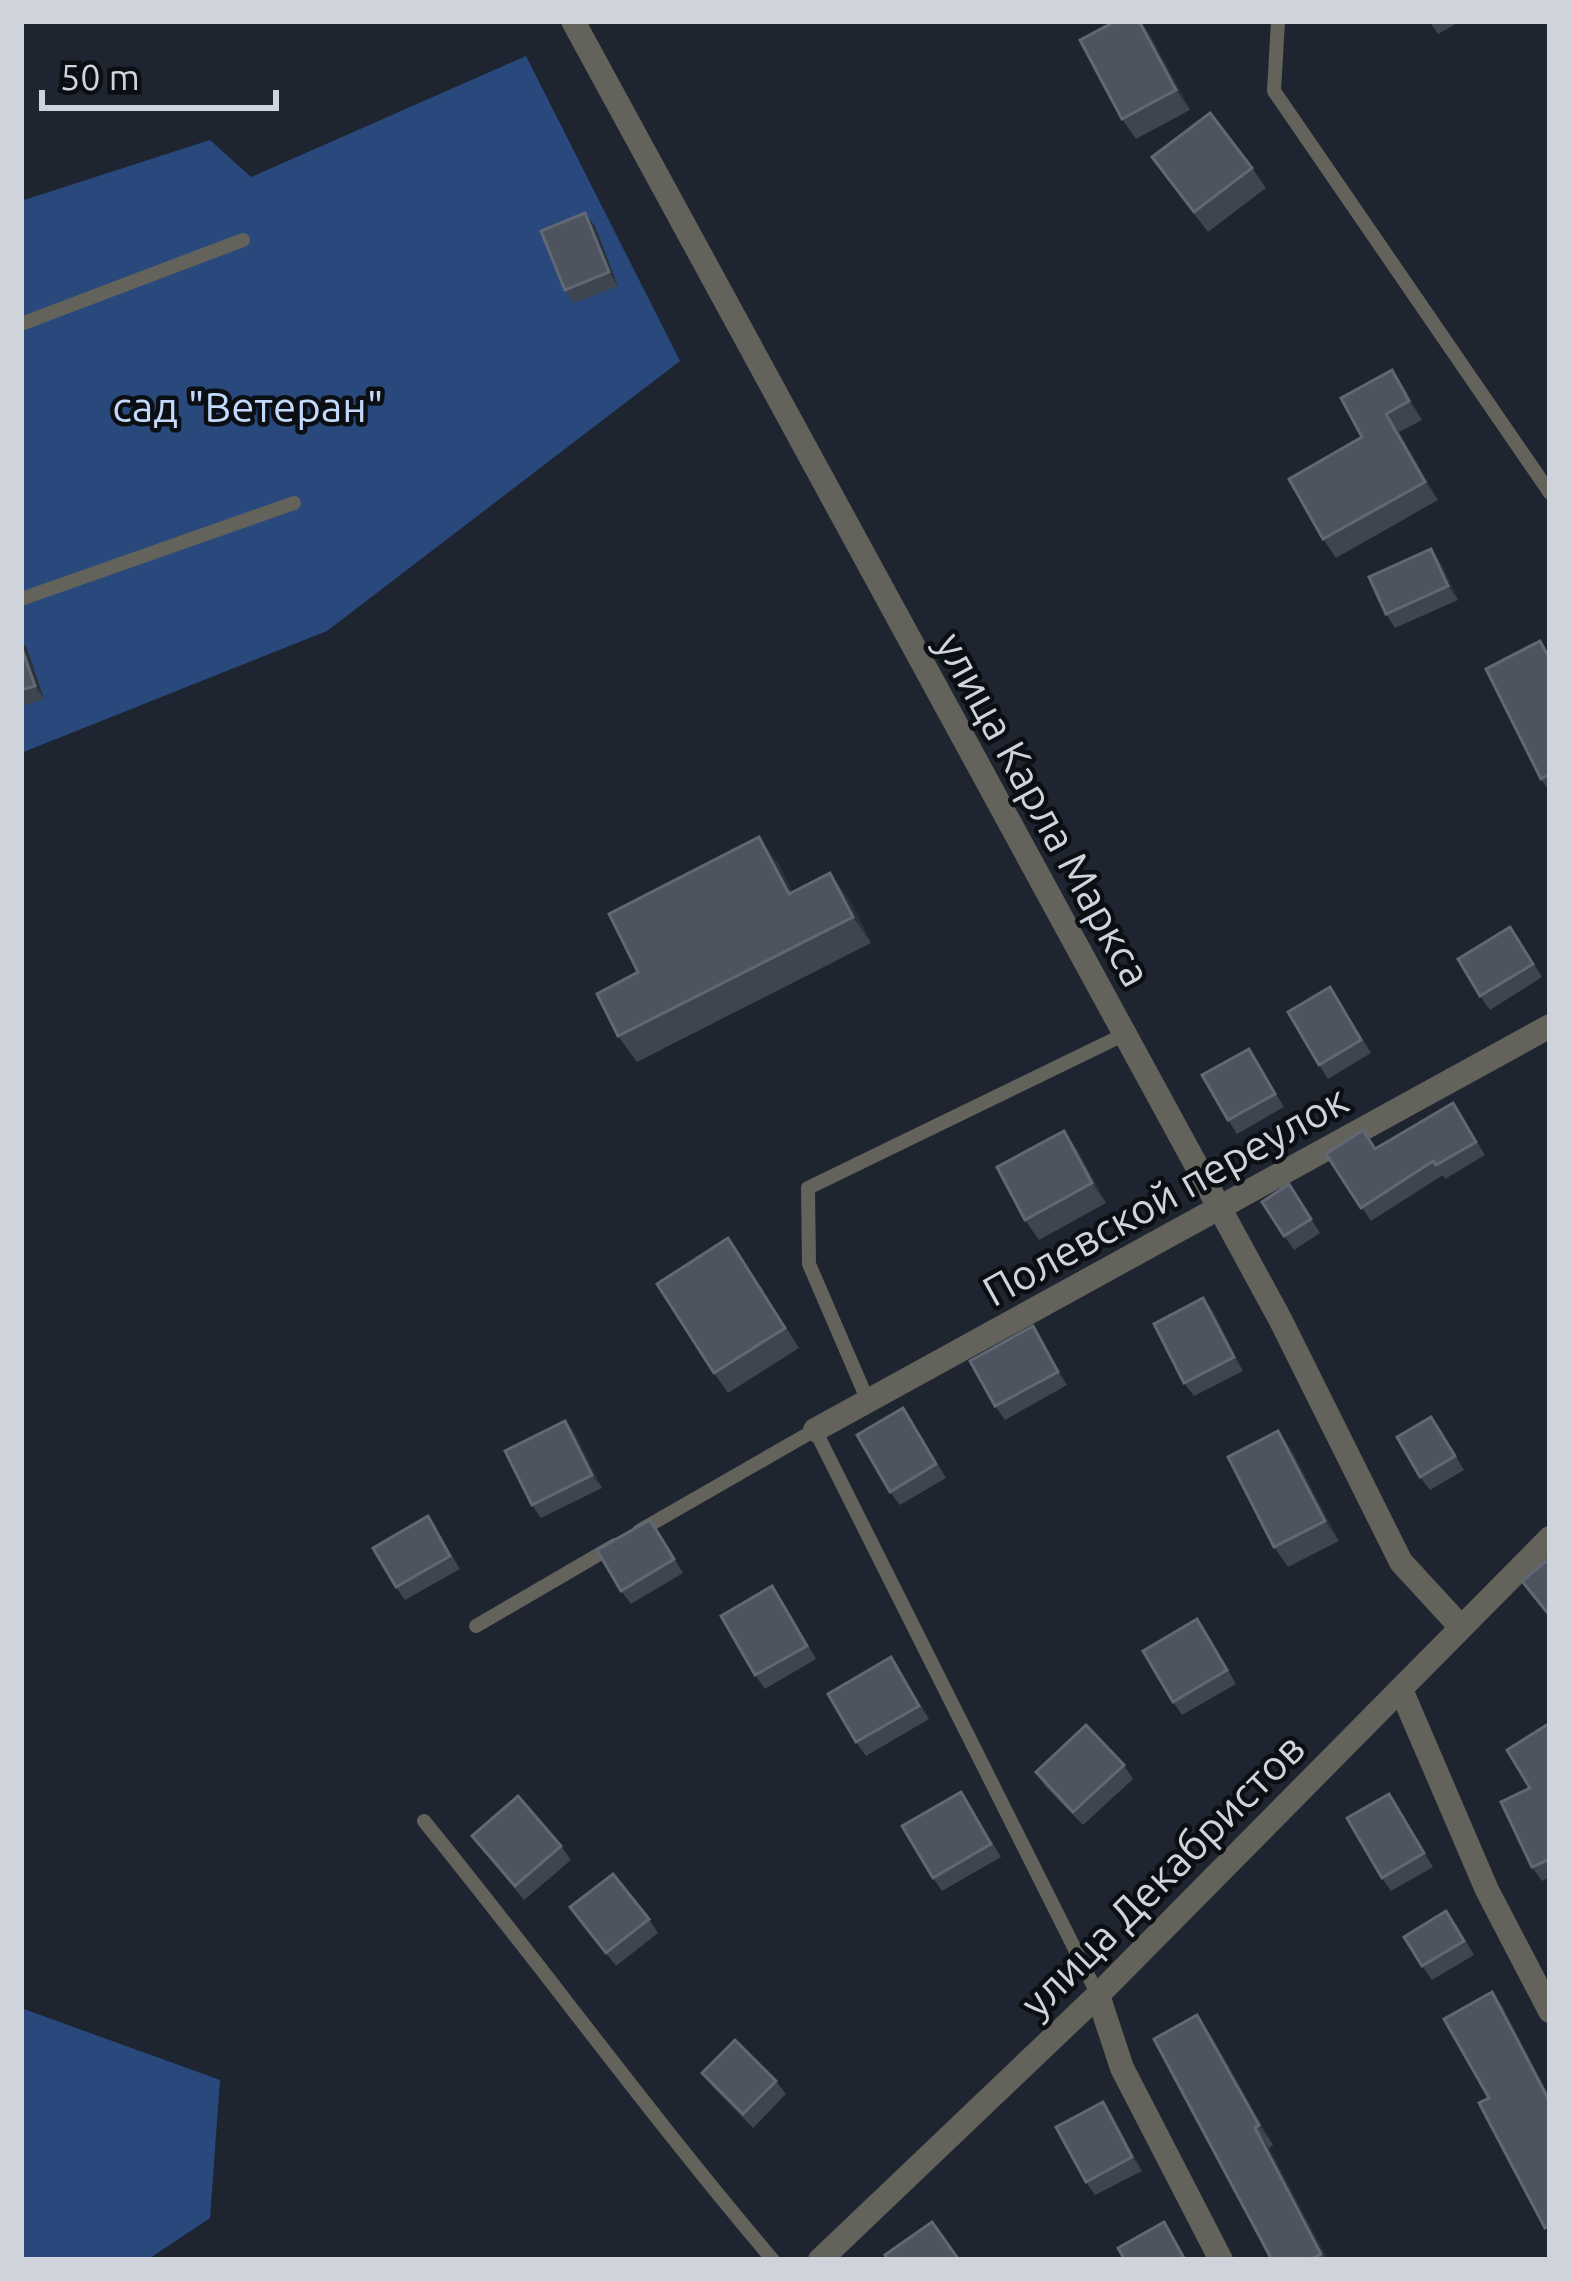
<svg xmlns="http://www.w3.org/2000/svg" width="1571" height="2281" viewBox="0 0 1571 2281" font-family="Ubuntu,sans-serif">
	<rect width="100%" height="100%" fill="#1e2530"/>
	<g fill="#29497c">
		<polygon points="526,56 680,361 327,631 21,753 21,201 210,140 251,177"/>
		<polygon points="21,2008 220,2080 210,2218 147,2260 21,2260"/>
	</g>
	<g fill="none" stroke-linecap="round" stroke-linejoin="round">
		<g stroke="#63625b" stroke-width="14">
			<polyline points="1278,21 1274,91 1550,493"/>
			<polyline points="21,324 243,240"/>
			<polyline points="21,599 294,503"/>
			<polyline points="868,1401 809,1264 808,1188 1123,1035"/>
			<polyline points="639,1531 815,1430 1098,1995"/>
			<polyline points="476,1626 615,1545"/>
			<path d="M424,1821C542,1966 652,2118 773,2260"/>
		</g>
		<g stroke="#63625b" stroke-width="24">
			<polyline points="573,21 1280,1319 1401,1562 1459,1625"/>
			<polyline points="815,1430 1550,1026"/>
			<polyline points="1402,1692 1487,1890 1550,2011"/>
			<polyline points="1098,1995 1122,2068 1221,2260"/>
		</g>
		<polyline stroke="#63625b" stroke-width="24" points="820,2260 1098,1995 1550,1538"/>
	</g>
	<g fill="#3d4550">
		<polygon points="1429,21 1461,21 1438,34"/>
		<polygon points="1148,31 1190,110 1136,139 1122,119"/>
		<polygon points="1252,168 1266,188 1208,232 1166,177"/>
		<polygon points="585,213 595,226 618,286 574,303 565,290"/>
		<polygon points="1392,370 1422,420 1399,432 1438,500 1336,558 1323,539 1362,437"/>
		<polygon points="1441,563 1458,600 1395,628 1386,614"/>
		<polygon points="21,640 27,648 44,699 21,707"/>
		<polygon points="1540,641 1550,656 1550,792 1541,779"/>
		<polygon points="778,863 792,892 849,899 871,943 637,1062 618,1036 638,972"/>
		<polygon points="1519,940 1542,977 1490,1010 1480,996"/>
		<polygon points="1339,1000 1371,1053 1328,1079 1319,1065"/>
		<polygon points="1249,1049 1284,1107 1237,1134 1228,1120"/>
		<polygon points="1462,1117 1485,1155 1445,1179 1443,1175 1371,1221 1326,1154 1376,1149"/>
		<polygon points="1064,1131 1078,1151 1106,1203 1039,1240 1025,1220"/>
		<polygon points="1289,1184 1320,1233 1294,1250 1262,1202"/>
		<polygon points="742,1258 799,1348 728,1393 714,1373"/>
		<polygon points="1213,1311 1243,1371 1194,1396 1184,1383"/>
		<polygon points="1042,1340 1067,1385 1005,1420 995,1406"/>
		<polygon points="565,1421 575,1434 602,1488 541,1518 532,1505"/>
		<polygon points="912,1421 946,1478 900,1505 890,1492"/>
		<polygon points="1278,1431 1292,1451 1339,1541 1288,1567 1274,1547"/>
		<polygon points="1441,1431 1464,1470 1430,1490 1420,1477"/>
		<polygon points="428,1516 460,1569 405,1600 396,1587"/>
		<polygon points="659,1533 683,1573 631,1604 621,1591"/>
		<polygon points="782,1600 816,1659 765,1689 755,1675"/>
		<polygon points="1207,1633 1236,1684 1182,1715 1173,1702"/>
		<polygon points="891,1657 929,1719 866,1756 856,1742"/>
		<polygon points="1550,1723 1550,1877 1542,1881 1532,1867 1530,1788"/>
		<polygon points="1124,1765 1133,1779 1083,1825 1045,1786 1036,1772"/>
		<polygon points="961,1792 1001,1857 942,1891 933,1878"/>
		<polygon points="1389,1794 1433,1867 1391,1891 1382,1878"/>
		<polygon points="472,1836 561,1846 571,1860 524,1900"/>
		<polygon points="570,1907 649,1919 658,1933 616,1966"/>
		<polygon points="1456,1924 1474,1955 1432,1980 1422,1966"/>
		<polygon points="1197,2015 1211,2035 1273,2145 1269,2148 1328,2260 1272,2260"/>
		<polygon points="702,2073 776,2081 786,2094 753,2128 712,2086"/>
		<polygon points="1103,2102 1112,2115 1142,2171 1095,2195 1086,2182"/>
	</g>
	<g fill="#2a323d">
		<polygon points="1139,21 1148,31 1190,110 1176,90"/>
		<polygon points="585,213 595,226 618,286 609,272"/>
		<polygon points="1392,370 1405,388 1422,420 1409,401"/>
		<polygon points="1386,414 1399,432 1438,500 1425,482"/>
		<polygon points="1431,549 1441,563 1458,600 1448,586"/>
		<polygon points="21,640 27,648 44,699 35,686 21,646"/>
		<polygon points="759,837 778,863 807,920 789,894"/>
		<polygon points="830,873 849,899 871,943 853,917"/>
		<polygon points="1064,1131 1078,1151 1106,1203 1092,1183"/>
		<polygon points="1203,1298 1213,1311 1243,1371 1234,1357"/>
		<polygon points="1033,1326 1042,1340 1067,1385 1058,1372"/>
		<polygon points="565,1421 575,1434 602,1488 592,1475"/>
		<polygon points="1278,1431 1292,1451 1339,1541 1325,1521"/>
		<polygon points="1492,1992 1502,2005 1550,2097 1550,2102"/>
		<polygon points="1197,2015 1211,2035 1273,2145 1259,2125"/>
		<polygon points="1103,2102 1112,2115 1142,2171 1132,2157"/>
		<polygon points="1255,2128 1269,2148 1328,2260 1325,2260 1321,2254"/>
	</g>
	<g fill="#4d545f" stroke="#616873" stroke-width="3">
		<polygon points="1116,21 1139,21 1176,90 1122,119 1080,40"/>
		<polygon points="1210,113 1252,168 1194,212 1152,157"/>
		<polygon points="585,213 609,272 565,290 541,231"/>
		<polygon points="1392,370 1409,401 1386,414 1425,482 1323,539 1289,479 1362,437 1341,398"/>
		<polygon points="1431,549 1448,586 1386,614 1369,577"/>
		<polygon points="1540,641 1550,660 1550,774 1541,779 1486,669"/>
		<polygon points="21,646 35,686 21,690"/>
		<polygon points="759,837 789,894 830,873 853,917 618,1036 597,994 638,972 609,914"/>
		<polygon points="1510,927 1533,964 1480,996 1458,959"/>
		<polygon points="1330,987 1361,1040 1319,1065 1288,1012"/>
		<polygon points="1249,1049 1275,1094 1228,1120 1202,1075"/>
		<polygon points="1453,1103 1476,1142 1436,1165 1433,1161 1361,1208 1326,1154 1363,1130 1375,1149"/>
		<polygon points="1064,1131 1092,1183 1025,1220 997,1167"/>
		<polygon points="1289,1184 1311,1219 1284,1236 1262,1202"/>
		<polygon points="728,1238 785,1328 714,1373 657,1284"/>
		<polygon points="1203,1298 1234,1357 1184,1383 1154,1324"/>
		<polygon points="1033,1326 1058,1372 995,1406 970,1361"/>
		<polygon points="903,1408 936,1464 890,1492 857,1435"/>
		<polygon points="1431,1417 1455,1456 1420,1477 1397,1437"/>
		<polygon points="565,1421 592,1475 532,1505 505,1451"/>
		<polygon points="1278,1431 1325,1521 1274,1547 1228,1457"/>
		<polygon points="428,1516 450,1556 396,1587 373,1548"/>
		<polygon points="650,1520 674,1559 621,1591 597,1550"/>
		<polygon points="1550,1558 1550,1616 1522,1581"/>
		<polygon points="772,1586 807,1646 755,1675 721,1616"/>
		<polygon points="1197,1619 1227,1670 1173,1702 1143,1651"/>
		<polygon points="891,1657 919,1706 856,1742 828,1694"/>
		<polygon points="1550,1723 1550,1764 1548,1766 1550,1769 1550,1859 1532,1867 1501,1802 1530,1788 1507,1750"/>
		<polygon points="1086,1725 1124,1765 1073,1812 1036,1772"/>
		<polygon points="961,1792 991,1844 933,1878 902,1826"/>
		<polygon points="1389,1794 1424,1853 1382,1878 1347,1818"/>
		<polygon points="518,1796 561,1846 515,1886 472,1836"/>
		<polygon points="613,1874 649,1919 606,1953 570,1907"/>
		<polygon points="1446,1911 1464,1941 1422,1966 1404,1937"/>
		<polygon points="1492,1992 1550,2102 1550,2225 1545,2228 1479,2103 1489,2098 1444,2019"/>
		<polygon points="1197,2015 1259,2125 1255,2128 1321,2254 1309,2260 1272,2260 1154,2039"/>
		<polygon points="735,2040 776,2081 743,2114 702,2073"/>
		<polygon points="1103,2102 1132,2157 1086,2182 1056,2127"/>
		<polygon points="932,2222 959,2260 888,2260 885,2255"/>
		<polygon points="1164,2222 1185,2260 1125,2260 1118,2248"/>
	</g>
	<g text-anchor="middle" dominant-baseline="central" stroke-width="9" stroke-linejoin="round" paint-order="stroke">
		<g font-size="42" fill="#c2d9fb" stroke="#0b0e13">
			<text x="248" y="406">сад "Ветеран"</text>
		</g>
		<g font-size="42" fill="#cfd3db" stroke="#0b0e13">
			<text transform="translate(1044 809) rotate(61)">улица Карла Маркса</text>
			<text transform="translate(1165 1195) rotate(-29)">Полевской переулок</text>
			<text transform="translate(1162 1875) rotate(-45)">улица Декабристов</text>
		</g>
	</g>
	<rect width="1571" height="2281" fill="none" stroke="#cfd3db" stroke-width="48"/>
	<path d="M42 90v18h234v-18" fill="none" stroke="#cfd3db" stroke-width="6"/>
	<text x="60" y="90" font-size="36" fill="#cfd3db" stroke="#0b0e13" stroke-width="9" paint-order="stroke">50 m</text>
</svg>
